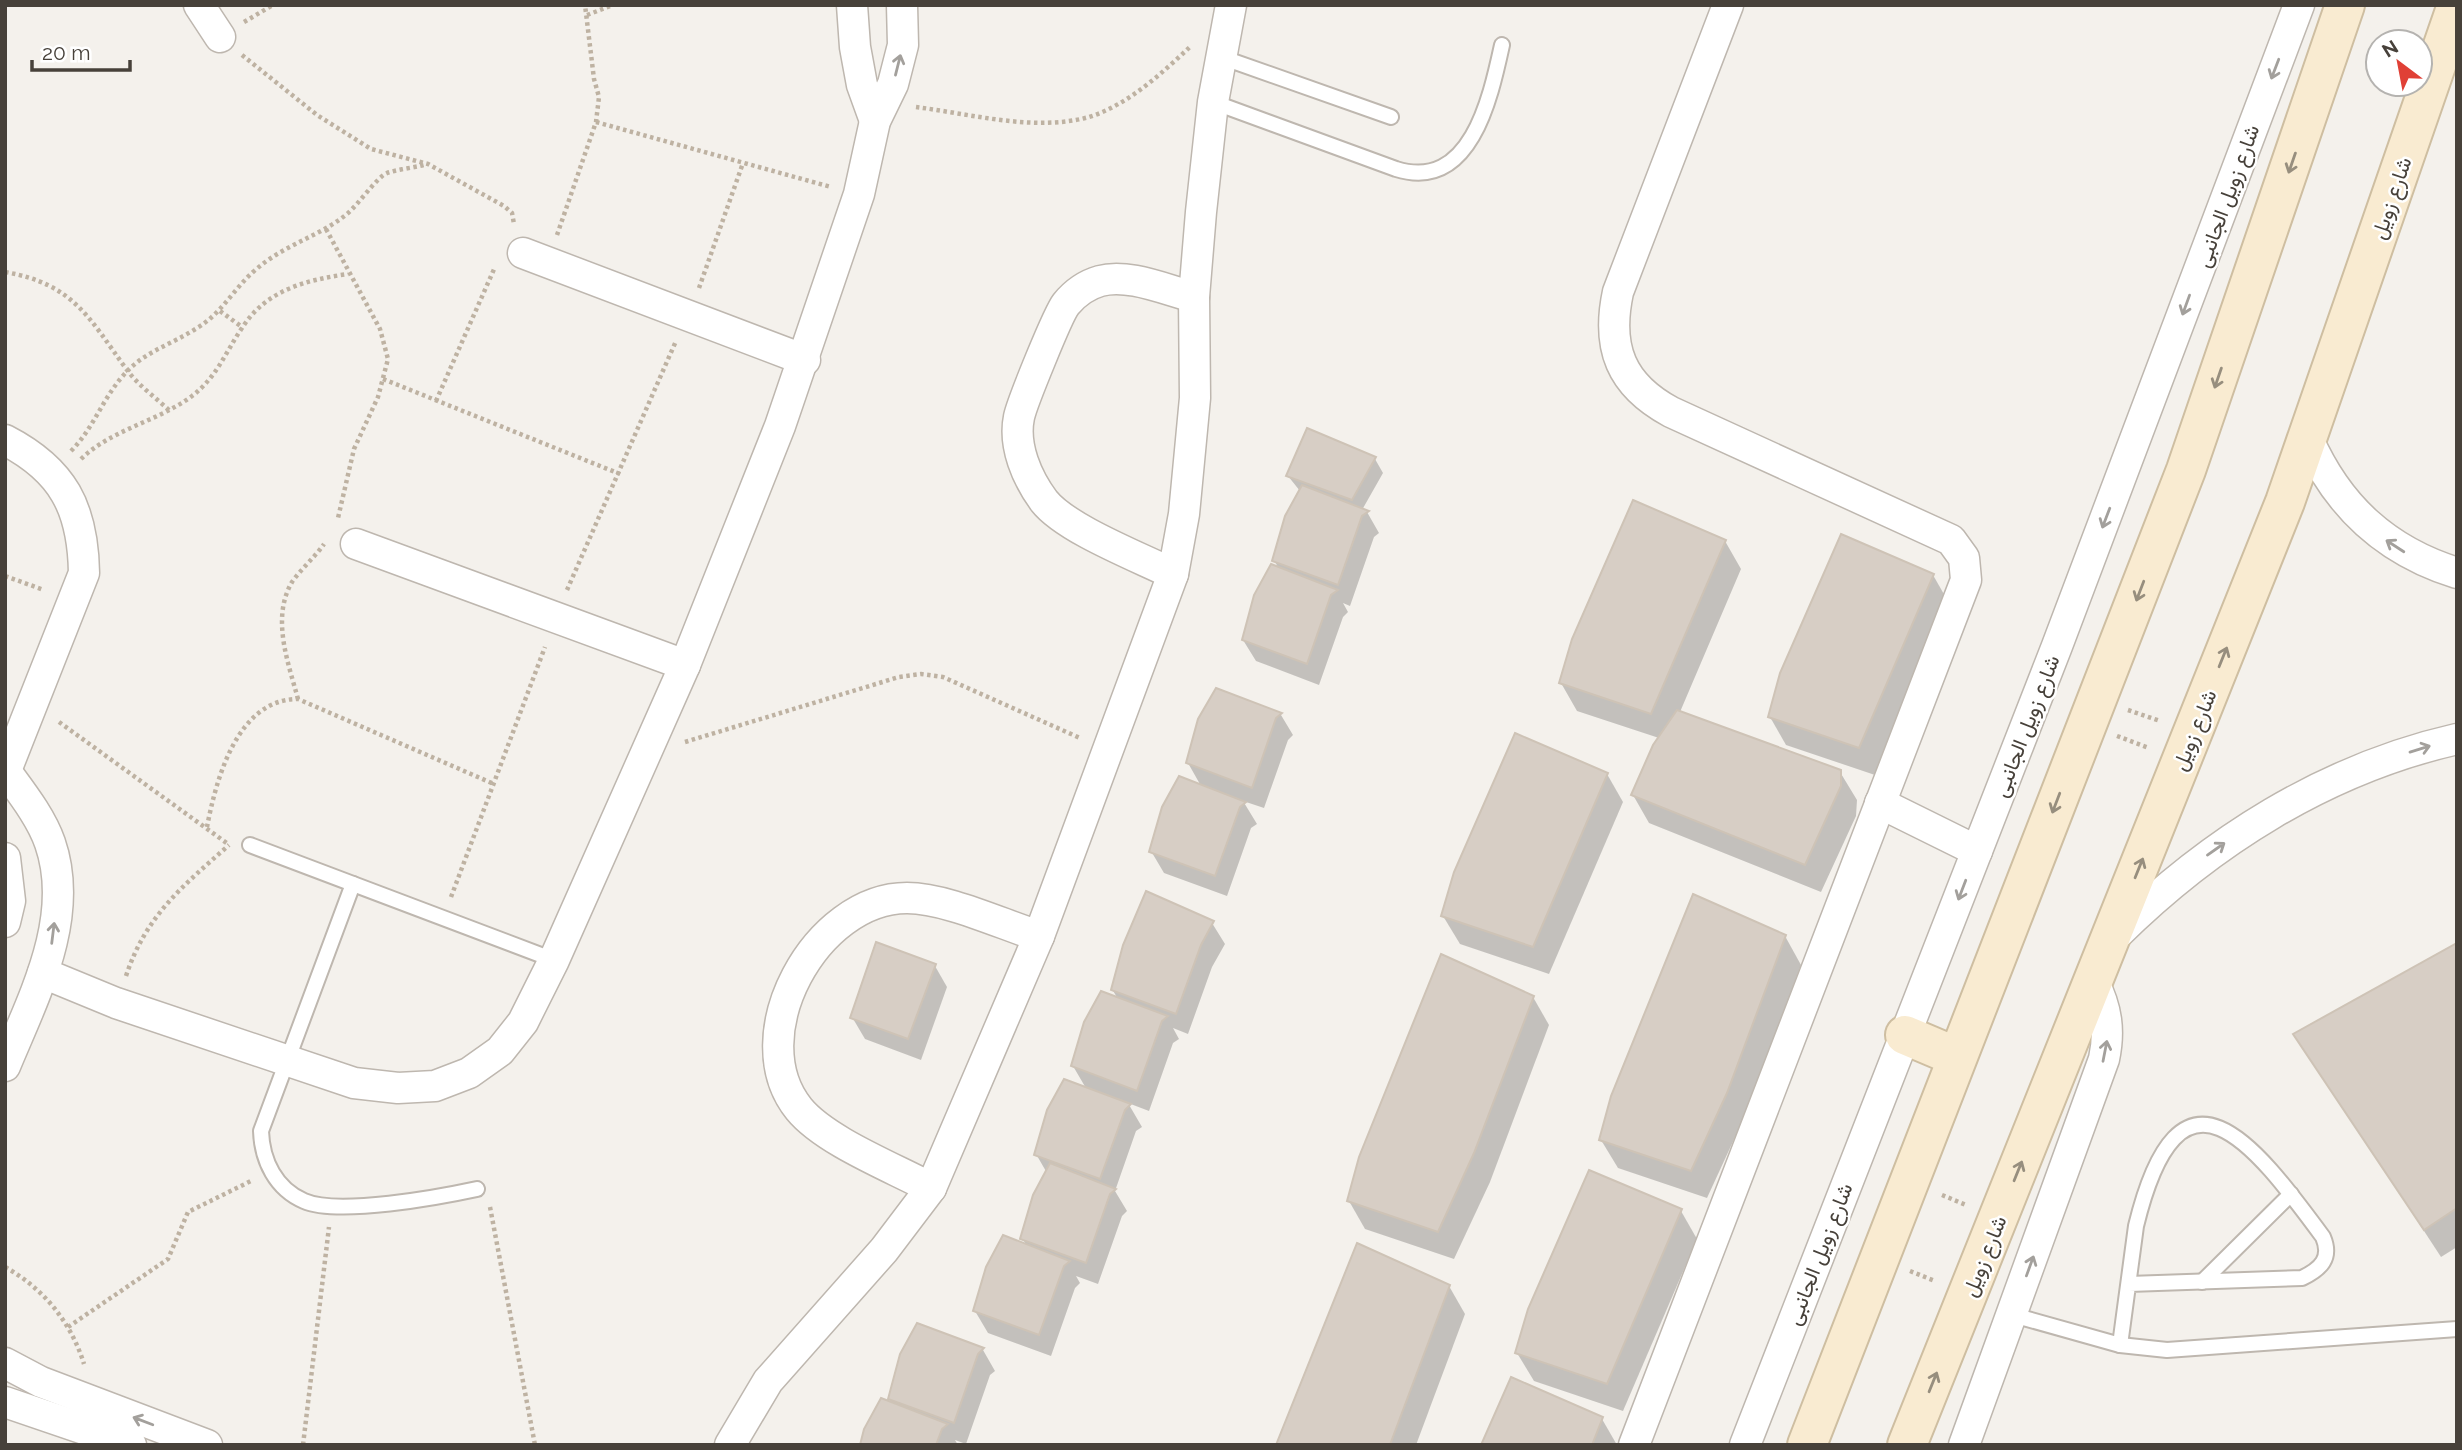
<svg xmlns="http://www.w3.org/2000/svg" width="2462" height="1450" viewBox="0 0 2462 1450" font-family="Raleway,Vazirmatn,sans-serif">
	<rect width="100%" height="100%" fill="#f4f1ec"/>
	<g fill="#0003">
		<polygon points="1375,459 1383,473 1362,510 1367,512 1379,533 1374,537 1350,606 1343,603 1348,612 1343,617 1319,685 1256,661 1243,640 1279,569 1274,560 1300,491 1288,476"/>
		<polygon points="1725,541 1741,569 1680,712 1840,772 1857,800 1856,816 1821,892 1649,823 1633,795 1659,738 1577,711 1561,683"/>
		<polygon points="1933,575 1949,603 1875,775 1786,745 1770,717"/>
		<polygon points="1217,690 1281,715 1293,735 1288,740 1264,808 1243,801 1257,824 1251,828 1227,896 1164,873 1151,851 1201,786 1188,763"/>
		<polygon points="1607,774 1623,802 1549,974 1460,944 1443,916"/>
		<polygon points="1212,923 1225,944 1212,967 1188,1034 1173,1028 1179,1039 1173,1043 1149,1111 1128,1103 1142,1127 1136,1131 1115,1191 1127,1211 1122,1216 1098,1284 1076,1276 1080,1283 1075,1288 1051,1356 988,1333 975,1311 1027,1246 1022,1238 1047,1173 1036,1154 1087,1090 1073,1066 1118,999 1112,989"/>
		<polygon points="1785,936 1801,965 1742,1122 1707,1198 1618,1168 1601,1140"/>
		<polygon points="2457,945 2457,1247 2441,1257 2296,1035"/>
		<polygon points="935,966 947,987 921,1060 865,1039 852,1017"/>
		<polygon points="1533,997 1549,1025 1490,1182 1454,1259 1365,1229 1349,1201"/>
		<polygon points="1681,1211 1697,1239 1623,1411 1534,1381 1517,1353"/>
		<polygon points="1449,1286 1465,1314 1416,1445 1278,1445"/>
		<polygon points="918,1325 983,1350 995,1371 990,1375 966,1444 955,1440 958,1445 861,1445 893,1404 890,1398"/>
		<polygon points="1602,1419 1617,1445 1483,1445"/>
	</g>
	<g fill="#d7cec5" stroke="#cec3b6" stroke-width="2">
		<polygon points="1307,428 1376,457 1352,500 1286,476"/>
		<polygon points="1302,485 1369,511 1362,516 1338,585 1272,561 1285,516"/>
		<polygon points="1633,500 1726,540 1651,714 1559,683 1572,639"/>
		<polygon points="1841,534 1934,574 1859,748 1768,717 1780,673"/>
		<polygon points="1271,564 1338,590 1331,595 1307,664 1242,640 1254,595"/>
		<polygon points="1216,688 1282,713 1276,718 1252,788 1186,763 1198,719"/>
		<polygon points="1677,710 1841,770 1841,786 1805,865 1631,795 1653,745"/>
		<polygon points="1515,733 1608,773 1533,947 1441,916 1454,872"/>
		<polygon points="1179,776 1246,802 1240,807 1215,876 1149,852 1162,807"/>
		<polygon points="1146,891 1214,921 1201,945 1176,1014 1111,990 1123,945"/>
		<polygon points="1693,894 1786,935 1727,1093 1691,1171 1599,1140 1611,1096"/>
		<polygon points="876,942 936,964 908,1039 850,1018"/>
		<polygon points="2457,943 2457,1208 2424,1230 2293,1034"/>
		<polygon points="1441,954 1534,996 1474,1153 1438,1232 1347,1201 1359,1157"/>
		<polygon points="1101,991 1168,1016 1162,1021 1137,1091 1071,1066 1084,1022"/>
		<polygon points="1064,1079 1131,1104 1125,1110 1100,1179 1034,1155 1047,1110"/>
		<polygon points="1050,1163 1116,1189 1110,1194 1086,1263 1020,1239 1033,1195"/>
		<polygon points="1589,1170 1682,1209 1607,1384 1515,1353 1528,1309"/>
		<polygon points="1003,1235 1070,1261 1064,1266 1039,1335 973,1311 986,1267"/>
		<polygon points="1357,1243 1450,1285 1391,1442 1390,1445 1276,1445"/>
		<polygon points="917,1323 984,1348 978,1354 954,1423 888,1399 900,1354"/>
		<polygon points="1511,1377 1603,1417 1592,1445 1481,1445"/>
		<polygon points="881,1398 948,1424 942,1429 936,1445 860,1445 864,1429"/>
	</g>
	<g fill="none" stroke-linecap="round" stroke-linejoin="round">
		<defs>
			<g id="service">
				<polyline points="1221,57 1391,117"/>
				<path d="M1213,102L1396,169C1470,192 1490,100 1502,45"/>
				<polyline points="250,845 554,960"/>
				<path d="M353,884L261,1131C262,1161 276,1189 304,1201C338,1216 440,1197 477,1189"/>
				<polyline points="2202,1282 2291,1194"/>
				<polyline points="2013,1315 2120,1345 2167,1350 2457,1329"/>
				<path d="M2120,1345L2136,1226C2180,1046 2253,1142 2323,1237C2332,1258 2321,1269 2302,1278L2129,1284"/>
			</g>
			<g id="minor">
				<polyline points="199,5 220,37"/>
				<polyline points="852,5 855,47 862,85 875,121"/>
				<polyline points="523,253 805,360"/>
				<path d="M2308,439C2338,507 2386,551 2457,573"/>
				<path d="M5,440C63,470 83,508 84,573L5,773"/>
				<polyline points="356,544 685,665"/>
				<path d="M1173,574C1139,557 1066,529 1044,501C1027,478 1013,446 1019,417C1022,403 1058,314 1066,304C1075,293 1086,285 1100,281C1128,273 1166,290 1194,297"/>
				<path d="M5,770C21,792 41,817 50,843C76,918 33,998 5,1066"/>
				<polyline points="1880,803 1977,851"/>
				<polyline points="5,858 10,901 5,922"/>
				<path d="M2115,936C2210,842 2325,769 2457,739"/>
				<polyline points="43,973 116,1003 354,1083 398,1088 435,1086 469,1073 500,1051 523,1022 554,960 685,665 780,426 859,194 875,121 893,84 903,45 902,5"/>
				<path d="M931,1188C894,1168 825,1141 799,1109C740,1036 816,898 907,898C946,898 1001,924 1039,936"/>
				<polyline points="5,1363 41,1382 207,1445"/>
				<polyline points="5,1402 131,1445"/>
				<polyline points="730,1445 768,1381 884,1250 931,1188 1039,936 1173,574 1184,514 1195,398 1194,297 1201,212 1213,102 1231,5"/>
				<path d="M1634,1445L1966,580L1964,558L1951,540L1671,412C1621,385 1606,348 1618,292L1728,5"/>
				<polyline points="1745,1445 2057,646 2299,5"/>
				<path d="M1964,1445L2104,1059C2110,1031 2107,1008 2093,981"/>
			</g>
			<g id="secondary">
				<polyline points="1905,1035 1957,1057"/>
				<polyline points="1807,1445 2186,470 2345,5"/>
				<polyline points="1907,1445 2285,502 2457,5"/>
			</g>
		</defs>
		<use href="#service" stroke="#beb7af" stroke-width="18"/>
		<use href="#minor" stroke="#beb7af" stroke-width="33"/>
		<use href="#secondary" stroke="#cebea1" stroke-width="42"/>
		<g stroke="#beb2a2" stroke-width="4.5" stroke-dasharray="3.5 3.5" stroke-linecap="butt">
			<polyline points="587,15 613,5"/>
			<polyline points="244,22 273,5"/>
			<polyline points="242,55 317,115 371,149 428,164 504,206 512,213 514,224"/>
			<path d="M916,107C971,114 1035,132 1089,117C1128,105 1162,73 1191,46"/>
			<polyline points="596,122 831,187"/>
			<polyline points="326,229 380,329 388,359 378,397 354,449 338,518"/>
			<polyline points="557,235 596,122 599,97 594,79 585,5"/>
			<path d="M5,272C74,284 89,318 127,370C138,385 156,398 170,411"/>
			<polyline points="699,288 743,163"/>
			<polyline points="220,311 242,327"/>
			<polyline points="383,379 620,474"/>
			<polyline points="436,401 495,267"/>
			<path d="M71,451C93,429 102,400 122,377C142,352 171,345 197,328C221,314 233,290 253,272C284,244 317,238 347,214C358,205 377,177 387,173C399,169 412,168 424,165"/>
			<path d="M81,459C112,429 157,422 192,396C217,377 225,353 242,328C266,290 306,280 348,274"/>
			<polyline points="5,576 44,590"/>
			<polyline points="567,590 676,341"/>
			<path d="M298,699C288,662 271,618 292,582C301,569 315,557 324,544"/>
			<polyline points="2128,710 2160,721"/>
			<polyline points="59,722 228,844"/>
			<polyline points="2117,736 2149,748"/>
			<polyline points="685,742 899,677 921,674 943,677 1080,738"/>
			<path d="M207,827C216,780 237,699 298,699L494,784"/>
			<polyline points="451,897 545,647"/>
			<path d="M126,976C146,915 183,886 229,845"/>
			<polyline points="1942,1195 1966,1205"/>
			<polyline points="490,1207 535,1445"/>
			<path d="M5,1267C43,1288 71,1322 84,1364"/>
			<polyline points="1910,1271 1935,1281"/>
			<polyline points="68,1327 168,1259 188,1212 253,1180"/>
			<polyline points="303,1445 329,1227"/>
		</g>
		<use href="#service" stroke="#fff" stroke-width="14"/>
		<use href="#minor" stroke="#fff" stroke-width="30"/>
		<use href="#secondary" stroke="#f9ebd1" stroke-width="38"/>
	</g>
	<defs><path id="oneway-shaft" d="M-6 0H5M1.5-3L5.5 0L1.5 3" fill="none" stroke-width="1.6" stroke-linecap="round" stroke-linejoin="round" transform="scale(1.75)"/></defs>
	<g stroke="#a3a09c">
		<use href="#oneway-shaft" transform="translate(898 65) rotate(-76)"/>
		<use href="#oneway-shaft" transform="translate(2275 69) rotate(111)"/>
		<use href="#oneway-shaft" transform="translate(2186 305) rotate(110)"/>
		<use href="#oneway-shaft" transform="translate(2106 518) rotate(111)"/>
		<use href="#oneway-shaft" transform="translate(2395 546) rotate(-147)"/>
		<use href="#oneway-shaft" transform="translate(2420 749) rotate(-17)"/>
		<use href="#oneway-shaft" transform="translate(2216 849) rotate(-35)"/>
		<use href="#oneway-shaft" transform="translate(1962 890) rotate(111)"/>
		<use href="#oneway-shaft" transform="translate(53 933) rotate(-83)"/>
		<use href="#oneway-shaft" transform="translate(2105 1051) rotate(-79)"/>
		<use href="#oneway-shaft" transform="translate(2030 1266) rotate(-70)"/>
		<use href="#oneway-shaft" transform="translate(143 1421) rotate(-159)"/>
	</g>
	<g stroke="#978e7e">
		<use href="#oneway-shaft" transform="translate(2292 163) rotate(109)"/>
		<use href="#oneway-shaft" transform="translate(2218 378) rotate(109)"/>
		<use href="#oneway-shaft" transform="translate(2140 591) rotate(111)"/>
		<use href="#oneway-shaft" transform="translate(2223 657) rotate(-68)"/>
		<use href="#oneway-shaft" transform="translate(2056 803) rotate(111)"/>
		<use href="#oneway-shaft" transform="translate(2139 868) rotate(-68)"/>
		<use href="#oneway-shaft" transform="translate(2018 1171) rotate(-68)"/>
		<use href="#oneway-shaft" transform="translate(1933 1382) rotate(-68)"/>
	</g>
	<g text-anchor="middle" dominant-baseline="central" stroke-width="5" stroke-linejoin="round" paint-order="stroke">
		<g font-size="21" fill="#47413a" stroke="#fff">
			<text transform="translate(2227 196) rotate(-70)">شارع زويل الجانبى</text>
			<text transform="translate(2391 198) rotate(-71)">شارع زويل</text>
			<text transform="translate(2026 726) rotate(-69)">شارع زويل الجانبى</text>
			<text transform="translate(2194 730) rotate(-68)">شارع زويل</text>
			<text transform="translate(1819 1254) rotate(-69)">شارع زويل الجانبى</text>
			<text transform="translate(1984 1256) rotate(-68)">شارع زويل</text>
		</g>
	</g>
	<rect width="2462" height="1450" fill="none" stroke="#47413a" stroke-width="14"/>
	<g transform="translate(2399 63) rotate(328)"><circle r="33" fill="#ffffff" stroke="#b5b3b0" stroke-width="2"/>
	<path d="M0-5L12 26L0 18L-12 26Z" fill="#e04036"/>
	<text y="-10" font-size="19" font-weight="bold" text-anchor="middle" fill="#47413a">N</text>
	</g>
	<path d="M32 60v10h98v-10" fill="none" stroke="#47413a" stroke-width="3.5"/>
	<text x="42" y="60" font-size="21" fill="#47413a" stroke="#ffffff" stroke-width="5" paint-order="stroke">20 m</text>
</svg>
